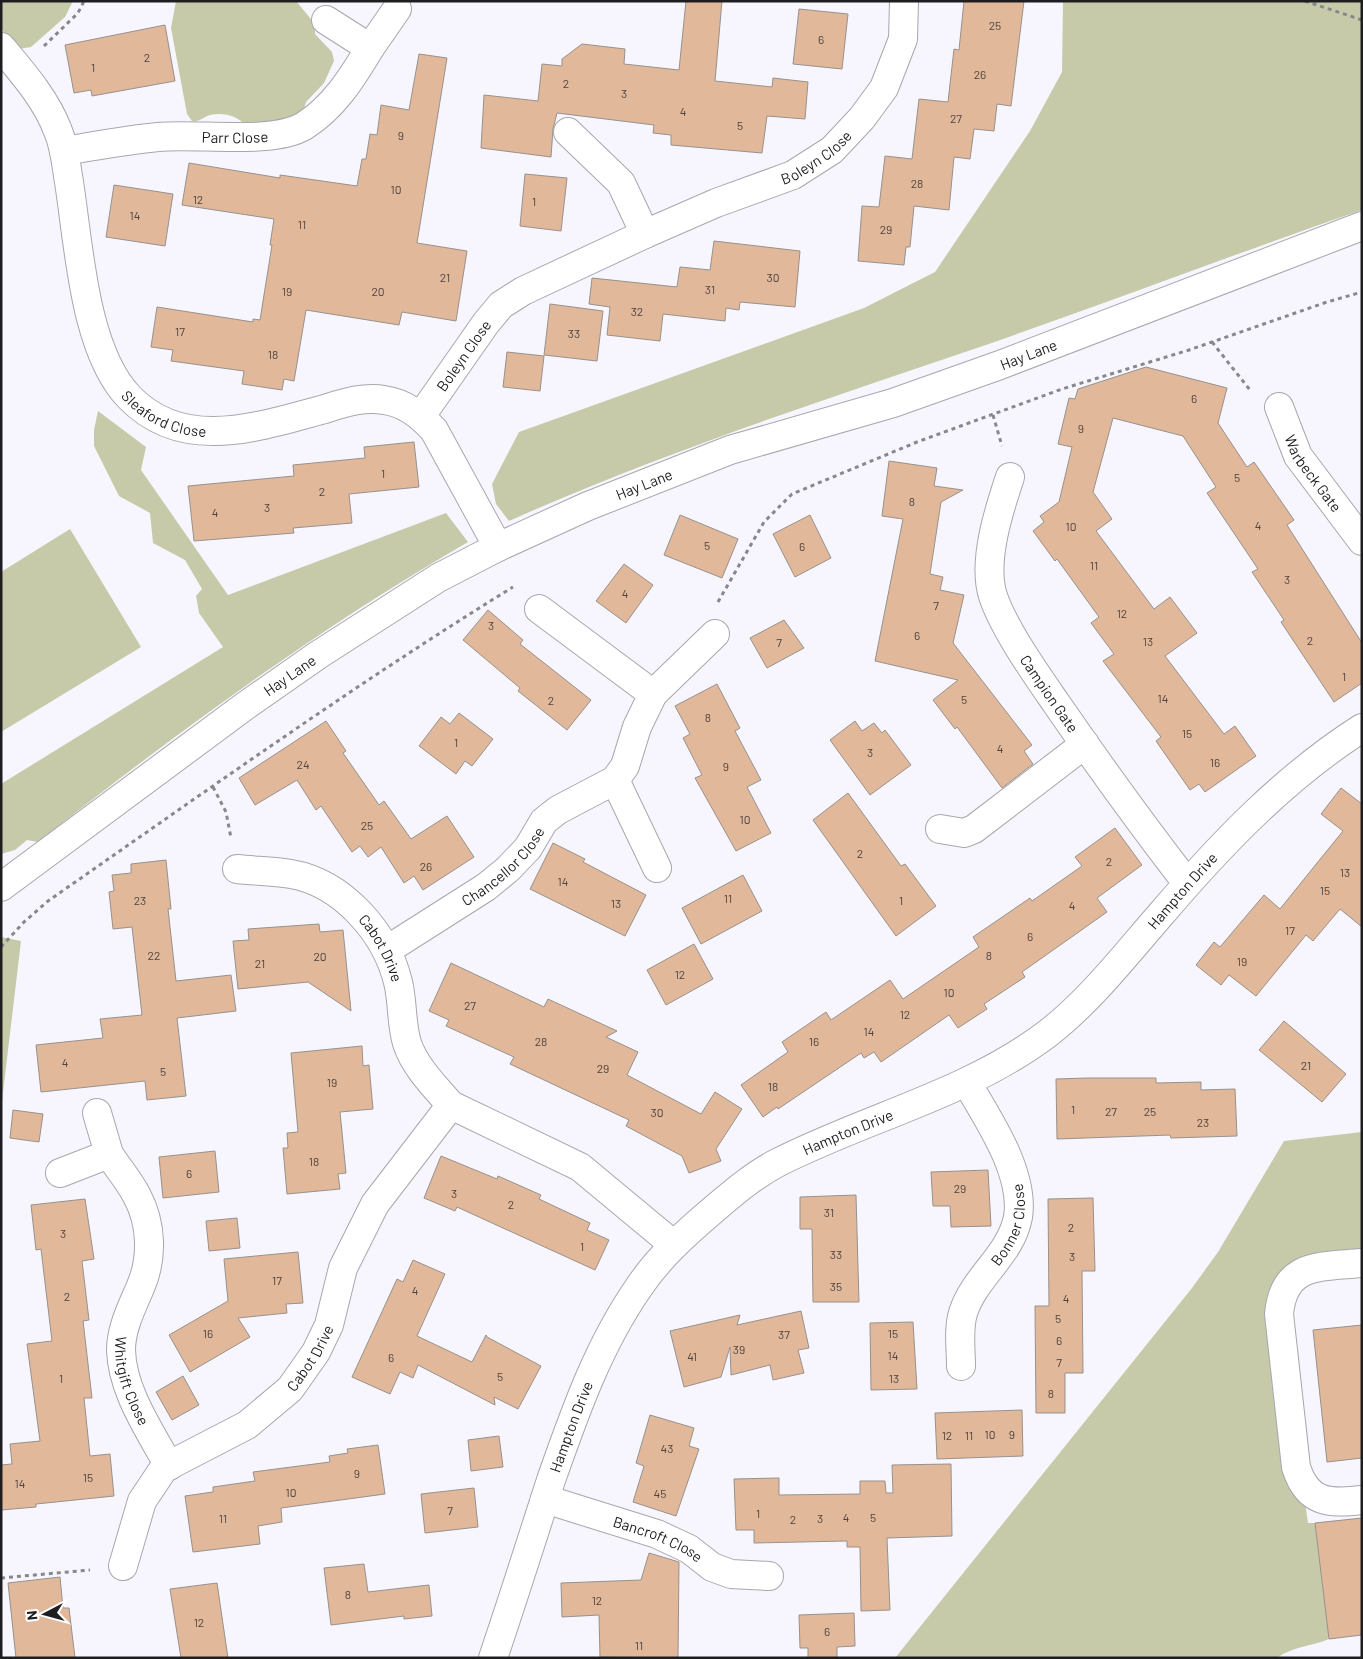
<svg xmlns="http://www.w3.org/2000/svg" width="1363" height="1659" viewBox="0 0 1363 1659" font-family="Barlow,sans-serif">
	<rect width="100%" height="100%" fill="#f7f6fe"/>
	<g fill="#c6caa9">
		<polygon points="1,1 73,1 65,17 31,47 19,49 1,29"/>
		<path d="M176,1H296L315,24V34L332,52L334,61L324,83L306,102L302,116L246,126C238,116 224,112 210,115C203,117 200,122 192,121L187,114L171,28Z"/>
		<path d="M1063,1H1362V210C1231,255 1102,305 971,350C815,403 659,454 509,521L496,504L492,484L519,432L864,308L935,272L1030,131L1062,72Z"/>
		<path d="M98,411L146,447L141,470L228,595L446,513L468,542C316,630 175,734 38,842L27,840L15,850L1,854V784L223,647L199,613L196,596L202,589L185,560L153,543L150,513L119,496L94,446V430Z"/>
		<polygon points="70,529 141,647 1,732 1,572"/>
		<polygon points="1,937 21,941 1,1109"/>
		<path d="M1362,1132V1253L1307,1259L1268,1311L1285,1478L1288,1487L1305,1502L1308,1523H1315L1329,1639C1312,1646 1291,1647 1277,1658H895L1192,1288L1218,1252L1284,1141Z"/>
	</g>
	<g fill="#e2b89a" stroke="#97918d">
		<polygon points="686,1 722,1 715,81 772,87 773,78 808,82 805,119 767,116 762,153 671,145 671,135 653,133 654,125 557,113 553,129 551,157 481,148 484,95 538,101 542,64 562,66 562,59 582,44 625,49 624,64 679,70"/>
		<polygon points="964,1 1024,1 1011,106 997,104 994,131 974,129 970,159 954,157 949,210 914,206 910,247 906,247 904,265 858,261 862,206 879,207 885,156 912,159 919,99 948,102 954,49 959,50"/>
		<polygon points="799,9 848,14 842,69 793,64"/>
		<polygon points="165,25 175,81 92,96 91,90 74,93 65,45"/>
		<polygon points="419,54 447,58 417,243 467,251 456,321 402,312 399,325 306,310 294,381 284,379 282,390 242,384 244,371 171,361 173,350 151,347 157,307 253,322 253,319 260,320 272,245 270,245 274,219 182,205 189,163 280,178 280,175 357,186 362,159 366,159 370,134 377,135 381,105 409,110"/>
		<polygon points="525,174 567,178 561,231 520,226"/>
		<polygon points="114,185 173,194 165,246 106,237"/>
		<polygon points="714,241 800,251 795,307 740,302 739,310 726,308 725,321 663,314 660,341 607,335 610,307 589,304 592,278 677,287 680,267 710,270"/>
		<polygon points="550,304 603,311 597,361 544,355"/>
		<polygon points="507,352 544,356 540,391 503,387"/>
		<polygon points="1146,367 1227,388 1218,423 1247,467 1254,462 1294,520 1287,525 1362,643 1362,683 1334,702 1281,622 1284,620 1252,572 1258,569 1207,493 1216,487 1183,436 1113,418 1093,492 1112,519 1096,531 1154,609 1170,597 1197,633 1165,656 1224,734 1235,726 1256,756 1205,792 1199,784 1190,790 1156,741 1161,737 1103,661 1114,654 1091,623 1099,617 1057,559 1055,561 1033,531 1044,522 1040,516 1059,502 1072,447 1058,444 1069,398 1075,399 1078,389"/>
		<polygon points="414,442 419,487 349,494 352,523 293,528 294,533 194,541 188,486 294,476 293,465 365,458 364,447"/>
		<polygon points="889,461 937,468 934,486 963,490 941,502 930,574 943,577 940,590 964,595 953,643 1032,745 1024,751 1033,764 1002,788 957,727 955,729 933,700 958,680 875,661 903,519 882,516"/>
		<polygon points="680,515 738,539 722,578 664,555"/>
		<polygon points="810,515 831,558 795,577 773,534"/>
		<polygon points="624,564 653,585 626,623 596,601"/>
		<polygon points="488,610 523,640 520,644 591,700 567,730 518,691 520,688 463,640"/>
		<polygon points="784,620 804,648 767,668 750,638"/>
		<polygon points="717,684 740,728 735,731 761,780 747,787 771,833 736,851 695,778 702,775 683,738 690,734 675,706"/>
		<polygon points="459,713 493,739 472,766 465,761 456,774 419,746 441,717 450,724"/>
		<polygon points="326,721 346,751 343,753 379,805 384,801 411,839 447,816 474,857 423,890 414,876 404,883 381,847 368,857 360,846 352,852 321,806 316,810 297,780 255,805 239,778"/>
		<polygon points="855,721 862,731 874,723 882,733 885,730 911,765 870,795 830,740"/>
		<polygon points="1341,788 1362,804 1362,927 1340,909 1313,941 1306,935 1256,996 1229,975 1221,985 1196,965 1214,942 1220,947 1264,895 1280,909 1317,863 1343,831 1321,814"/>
		<polygon points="848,793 901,866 905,864 936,906 896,936 813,820"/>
		<polygon points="1115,828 1142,865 1097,898 1107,912 1022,972 1025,977 984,1004 987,1009 958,1028 949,1015 881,1062 874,1052 864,1058 861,1053 778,1109 777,1107 763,1117 741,1085 788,1052 782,1042 826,1012 831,1020 890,980 903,999 979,947 973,937 1030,898 1032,901 1082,866 1075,857"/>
		<polygon points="553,843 585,859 583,862 646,895 625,936 530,889"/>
		<polygon points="166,860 171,909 168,909 176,981 231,975 236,1011 177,1018 186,1096 147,1100 145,1081 41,1092 36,1045 103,1038 100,1019 142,1015 132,927 113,929 109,892 114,891 112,875 131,873 131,864"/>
		<polygon points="743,875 762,911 701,944 682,908"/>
		<polygon points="319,924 320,932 343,930 351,1011 308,982 238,989 233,941 249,940 248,929"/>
		<polygon points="694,944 713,979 666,1005 647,970"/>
		<polygon points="451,963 544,1007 548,999 617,1031 606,1037 638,1052 627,1075 701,1114 715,1092 742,1109 716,1149 721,1161 689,1173 682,1156 626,1126 629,1120 510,1064 514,1057 446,1026 449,1020 429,1011"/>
		<polygon points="1284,1021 1346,1074 1322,1102 1259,1050"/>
		<polygon points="362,1046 363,1066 369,1065 373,1109 340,1112 346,1173 338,1174 340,1189 287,1194 283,1148 288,1148 287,1133 298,1132 291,1053"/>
		<polygon points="1088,1078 1156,1078 1156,1083 1201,1082 1201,1090 1235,1089 1237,1136 1171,1138 1170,1135 1057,1139 1056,1079"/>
		<polygon points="13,1110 43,1114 39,1142 10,1138"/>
		<polygon points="215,1151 219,1192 163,1198 159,1157"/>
		<polygon points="441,1156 497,1179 498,1176 541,1195 539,1199 590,1223 587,1230 609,1240 595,1270 457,1207 455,1211 424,1198"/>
		<polygon points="988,1170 991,1226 951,1227 950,1206 933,1206 931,1172"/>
		<polygon points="856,1195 859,1302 813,1302 812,1229 800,1229 800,1197"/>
		<polygon points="1093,1198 1095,1271 1082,1271 1083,1373 1065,1373 1065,1413 1036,1413 1035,1306 1049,1306 1048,1199"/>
		<polygon points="85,1199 94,1259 82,1261 89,1320 83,1321 92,1398 84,1398 90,1456 110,1454 114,1496 36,1504 36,1507 1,1510 1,1465 12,1464 10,1444 40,1441 27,1344 52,1341 41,1249 36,1250 31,1205"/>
		<polygon points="237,1218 240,1248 209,1251 206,1221"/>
		<polygon points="298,1252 303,1303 286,1304 287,1313 238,1318 250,1337 190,1372 169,1335 228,1301 224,1259"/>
		<polygon points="413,1260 445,1274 417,1336 472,1362 486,1335 487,1337 541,1366 518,1409 494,1397 495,1405 418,1365 413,1378 400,1372 390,1394 352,1377 397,1279 403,1282"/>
		<polygon points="801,1311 809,1348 798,1350 804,1373 773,1380 770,1365 731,1375 730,1347 721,1377 684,1387 670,1331 740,1315 737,1325"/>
		<polygon points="913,1322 917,1389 871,1390 870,1323"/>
		<polygon points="1362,1325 1362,1458 1327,1462 1313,1330"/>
		<polygon points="183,1376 199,1405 172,1420 156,1392"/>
		<polygon points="1022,1410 1023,1456 937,1459 935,1413"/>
		<polygon points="650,1415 694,1428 689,1446 699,1449 676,1516 633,1502 644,1466 636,1463"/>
		<polygon points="499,1436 503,1467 471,1471 468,1440"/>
		<polygon points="378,1445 385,1494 281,1508 282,1522 258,1526 260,1544 193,1552 185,1496 213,1492 213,1487 255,1481 253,1472 330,1462 329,1456 348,1453 347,1449"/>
		<polygon points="951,1464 952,1536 887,1538 890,1610 861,1611 860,1547 847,1547 847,1541 754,1543 754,1530 736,1530 734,1479 779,1478 779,1495 860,1494 860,1481 885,1481 886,1493 893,1493 892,1465"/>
		<polygon points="474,1488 478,1527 425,1533 421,1494"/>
		<polygon points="1362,1518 1362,1635 1329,1639 1315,1523"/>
		<polygon points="649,1553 679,1562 678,1658 600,1657 599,1615 562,1617 561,1583 641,1580"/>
		<polygon points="364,1564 368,1592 429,1585 432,1616 404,1619 404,1616 331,1625 324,1568"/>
		<polygon points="60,1577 63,1608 69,1608 75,1658 16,1658 8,1583"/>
		<polygon points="217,1583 228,1658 181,1658 170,1589"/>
		<polygon points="854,1613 855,1646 837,1647 837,1658 808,1658 808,1648 800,1648 799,1615"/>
	</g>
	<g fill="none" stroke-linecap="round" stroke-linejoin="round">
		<defs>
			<g id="minor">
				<path id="s1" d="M1,47C22,72 46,99 58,131C65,147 66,165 69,182C79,246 84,350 129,397C183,453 257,427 321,410C341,404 363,396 384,400C405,403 420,415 434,430L498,547"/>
				<polyline points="370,48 397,9"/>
				<polyline points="568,132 621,183 645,234"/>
				<path id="s2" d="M64,151C95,146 126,140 158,137C197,133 272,145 304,126C334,107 352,78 370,48L326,20"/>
				<path id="s3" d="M1279,407L1298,456L1362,541"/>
				<path id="s4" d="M421,416L486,323L501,305L523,291L645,234L716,203L793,175L832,150L862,118L884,88L903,39L904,1"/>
				<path id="s5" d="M1010,477C999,510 982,562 993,596C1004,629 1036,674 1056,703C1098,764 1142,825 1187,883"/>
				<polyline points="539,609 653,694"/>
				<polyline points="615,780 657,868"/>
				<polyline points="940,829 964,833 974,829 1085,744"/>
				<path id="s6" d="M237,869C255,871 273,871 291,874C343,883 386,933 398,982C403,1002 401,1024 407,1043C414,1066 436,1088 451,1105"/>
				<path id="s7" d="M1,887L245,706L318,655L438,578L498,547L588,506L730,450L893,403L1000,365L1362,226"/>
				<path id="s8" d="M387,950L486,887L508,869L528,848L544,821L558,810L615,780L625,766L637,727L653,694L715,634"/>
				<polyline points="97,1113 109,1154"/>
				<path id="s9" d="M60,1173L109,1154C118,1168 130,1182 137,1196C152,1224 153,1259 140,1288C132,1307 121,1328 121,1350C122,1391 150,1431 169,1466"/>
				<path d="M1362,1263C1320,1267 1284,1262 1279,1314L1296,1467C1307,1503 1329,1504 1362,1500"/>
				<path id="s10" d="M961,1366C961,1350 958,1329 963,1313C974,1277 1011,1255 1018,1217C1025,1173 988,1119 967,1083"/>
				<path id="s11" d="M545,1499L657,1534L689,1549L712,1567L731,1574L769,1576"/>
				<path id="s12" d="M123,1566L142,1501L164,1468L247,1425L290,1389L316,1352L329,1325L343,1268L375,1204L451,1105L580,1167L674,1245"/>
				<path id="s13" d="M493,1658C513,1599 532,1539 551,1480C575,1412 598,1346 639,1287C659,1257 686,1233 713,1210C733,1193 754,1175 777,1163C867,1117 966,1095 1047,1034C1091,1000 1126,954 1162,913C1221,844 1285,777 1362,728"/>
			</g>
		</defs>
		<use href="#minor" stroke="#a7a7ae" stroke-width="30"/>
		<g stroke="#87878c" stroke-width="3" stroke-dasharray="4 4" stroke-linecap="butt">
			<polyline points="1305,1 1362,20"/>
			<polyline points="44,46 78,13 84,1"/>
			<polyline points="1212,342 1250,390"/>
			<polyline points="993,415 1002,446"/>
			<polyline points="718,602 764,522 792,494 917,442 1062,389 1189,350 1327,302 1362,292"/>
			<polyline points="213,787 226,812 231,838"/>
			<path d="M1,947L24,922L48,901C202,794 354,685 513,587"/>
			<polyline points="1,1578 90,1570"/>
		</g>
		<use href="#minor" stroke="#fff" stroke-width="28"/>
	</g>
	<g text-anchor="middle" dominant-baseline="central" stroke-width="4" stroke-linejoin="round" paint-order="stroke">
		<g font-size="12" fill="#4f443f">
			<text x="995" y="25">25</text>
			<text x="821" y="39">6</text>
			<text x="147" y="57">2</text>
			<text x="93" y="67">1</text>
			<text x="980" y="74">26</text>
			<text x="566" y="83">2</text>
			<text x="624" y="93">3</text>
			<text x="683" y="111">4</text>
			<text x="956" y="118">27</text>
			<text x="740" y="125">5</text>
			<text x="401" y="135">9</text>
			<text x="917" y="183">28</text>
			<text x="396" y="189">10</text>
			<text x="198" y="199">12</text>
			<text x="534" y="201">1</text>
			<text x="135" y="215">14</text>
			<text x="302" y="224">11</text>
			<text x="886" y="229">29</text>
			<text x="445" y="277">21</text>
			<text x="773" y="277">30</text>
			<text x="710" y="289">31</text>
			<text x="287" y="291">19</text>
			<text x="378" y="291">20</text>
			<text x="637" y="311">32</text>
			<text x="180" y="331">17</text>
			<text x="574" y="333">33</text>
			<text x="273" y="354">18</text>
			<text x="1194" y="398">6</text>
			<text x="1081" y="428">9</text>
			<text x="383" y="473">1</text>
			<text x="1237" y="477">5</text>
			<text x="322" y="491">2</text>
			<text x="912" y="501">8</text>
			<text x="267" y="507">3</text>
			<text x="215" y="512">4</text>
			<text x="1258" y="525">4</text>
			<text x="1071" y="526">10</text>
			<text x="707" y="545">5</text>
			<text x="802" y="546">6</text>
			<text x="1094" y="565">11</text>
			<text x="1287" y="579">3</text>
			<text x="625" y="593">4</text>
			<text x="936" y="605">7</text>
			<text x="1122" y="613">12</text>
			<text x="491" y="625">3</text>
			<text x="917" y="635">6</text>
			<text x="1310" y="640">2</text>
			<text x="1148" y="641">13</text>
			<text x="779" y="642">7</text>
			<text x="1344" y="676">1</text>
			<text x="1163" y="698">14</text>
			<text x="964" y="699">5</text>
			<text x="551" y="700">2</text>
			<text x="708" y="717">8</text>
			<text x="1187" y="733">15</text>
			<text x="456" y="742">1</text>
			<text x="1000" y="748">4</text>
			<text x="870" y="752">3</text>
			<text x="1215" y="762">16</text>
			<text x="303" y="764">24</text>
			<text x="726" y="766">9</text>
			<text x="745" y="819">10</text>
			<text x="367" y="825">25</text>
			<text x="860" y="853">2</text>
			<text x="1109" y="861">2</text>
			<text x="426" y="866">26</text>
			<text x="1345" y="872">13</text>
			<text x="563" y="881">14</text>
			<text x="1325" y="890">15</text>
			<text x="728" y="898">11</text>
			<text x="140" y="900">23</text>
			<text x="901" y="900">1</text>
			<text x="616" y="903">13</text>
			<text x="1072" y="905">4</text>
			<text x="1290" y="930">17</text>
			<text x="1030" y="936">6</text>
			<text x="154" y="955">22</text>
			<text x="989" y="955">8</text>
			<text x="320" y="956">20</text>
			<text x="1242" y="961">19</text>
			<text x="260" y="963">21</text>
			<text x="680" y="974">12</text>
			<text x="949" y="992">10</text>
			<text x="470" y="1005">27</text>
			<text x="905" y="1014">12</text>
			<text x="869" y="1031">14</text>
			<text x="541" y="1041">28</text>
			<text x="814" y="1041">16</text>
			<text x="65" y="1062">4</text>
			<text x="1306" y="1065">21</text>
			<text x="603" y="1068">29</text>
			<text x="163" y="1071">5</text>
			<text x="332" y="1082">19</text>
			<text x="773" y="1086">18</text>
			<text x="1073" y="1109">1</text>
			<text x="1111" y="1111">27</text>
			<text x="1150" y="1111">25</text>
			<text x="657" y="1112">30</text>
			<text x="1203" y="1122">23</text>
			<text x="314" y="1161">18</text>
			<text x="189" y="1173">6</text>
			<text x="960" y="1188">29</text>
			<text x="454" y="1193">3</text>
			<text x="511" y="1204">2</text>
			<text x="829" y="1212">31</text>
			<text x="1071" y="1227">2</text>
			<text x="63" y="1233">3</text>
			<text x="582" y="1246">1</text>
			<text x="836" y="1254">33</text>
			<text x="1072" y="1256">3</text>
			<text x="277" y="1280">17</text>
			<text x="836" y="1286">35</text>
			<text x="415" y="1290">4</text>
			<text x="67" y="1296">2</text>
			<text x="1066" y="1298">4</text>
			<text x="1058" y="1318">5</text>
			<text x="208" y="1333">16</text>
			<text x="893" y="1333">15</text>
			<text x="784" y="1334">37</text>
			<text x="1059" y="1340">6</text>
			<text x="739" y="1349">39</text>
			<text x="893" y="1355">14</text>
			<text x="692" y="1356">41</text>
			<text x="391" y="1357">6</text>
			<text x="1059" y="1362">7</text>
			<text x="500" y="1376">5</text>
			<text x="61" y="1378">1</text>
			<text x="894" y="1378">13</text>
			<text x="1051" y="1393">8</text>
			<text x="990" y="1434">10</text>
			<text x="1012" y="1434">9</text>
			<text x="947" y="1435">12</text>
			<text x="969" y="1435">11</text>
			<text x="667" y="1448">43</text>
			<text x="357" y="1473">9</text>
			<text x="88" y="1477">15</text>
			<text x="20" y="1483">14</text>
			<text x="291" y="1492">10</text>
			<text x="660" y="1493">45</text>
			<text x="450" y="1510">7</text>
			<text x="758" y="1513">1</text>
			<text x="846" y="1517">4</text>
			<text x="873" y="1517">5</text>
			<text x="223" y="1518">11</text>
			<text x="820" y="1518">3</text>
			<text x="793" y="1519">2</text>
			<text x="348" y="1594">8</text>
			<text x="597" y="1600">12</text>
			<text x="199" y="1622">12</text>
			<text x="827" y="1631">6</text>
			<text x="639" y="1645">11</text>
		</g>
		<g font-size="15" fill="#1e1e21" stroke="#fff">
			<text stroke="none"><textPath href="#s2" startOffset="172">Parr Close</textPath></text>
			<text stroke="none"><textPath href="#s4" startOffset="486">Boleyn Close</textPath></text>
			<text stroke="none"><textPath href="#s7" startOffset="1168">Hay Lane</textPath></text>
			<text stroke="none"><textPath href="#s4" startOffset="74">Boleyn Close</textPath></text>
			<text stroke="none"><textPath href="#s1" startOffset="421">Sleaford Close</textPath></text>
			<text stroke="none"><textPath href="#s3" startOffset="75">Warbeck Gate</textPath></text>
			<text stroke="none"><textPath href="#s7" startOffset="762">Hay Lane</textPath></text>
			<text stroke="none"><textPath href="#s7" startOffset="358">Hay Lane</textPath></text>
			<text stroke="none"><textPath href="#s5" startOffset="235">Campion Gate</textPath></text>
			<text stroke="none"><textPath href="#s8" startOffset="144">Chancellor Close</textPath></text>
			<text stroke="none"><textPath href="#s13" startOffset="1084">Hampton Drive</textPath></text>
			<text stroke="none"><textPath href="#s6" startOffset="176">Cabot Drive</textPath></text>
			<text stroke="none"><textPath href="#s13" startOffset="664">Hampton Drive</textPath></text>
			<text stroke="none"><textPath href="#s10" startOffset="155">Bonner Close</textPath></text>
			<text stroke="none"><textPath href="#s12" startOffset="294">Cabot Drive</textPath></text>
			<text stroke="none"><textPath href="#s9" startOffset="296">Whitgift Close</textPath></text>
			<text stroke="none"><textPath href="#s13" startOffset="244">Hampton Drive</textPath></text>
			<text stroke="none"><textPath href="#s11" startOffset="120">Bancroft Close</textPath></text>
		</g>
	</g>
	<rect width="1363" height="1659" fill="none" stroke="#1e1e21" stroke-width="5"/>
	<g transform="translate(45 1614) rotate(264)" stroke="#ffffff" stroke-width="4" paint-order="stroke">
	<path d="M0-4L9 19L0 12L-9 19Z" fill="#1e1e21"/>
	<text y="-8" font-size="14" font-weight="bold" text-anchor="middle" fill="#1e1e21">N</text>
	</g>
</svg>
